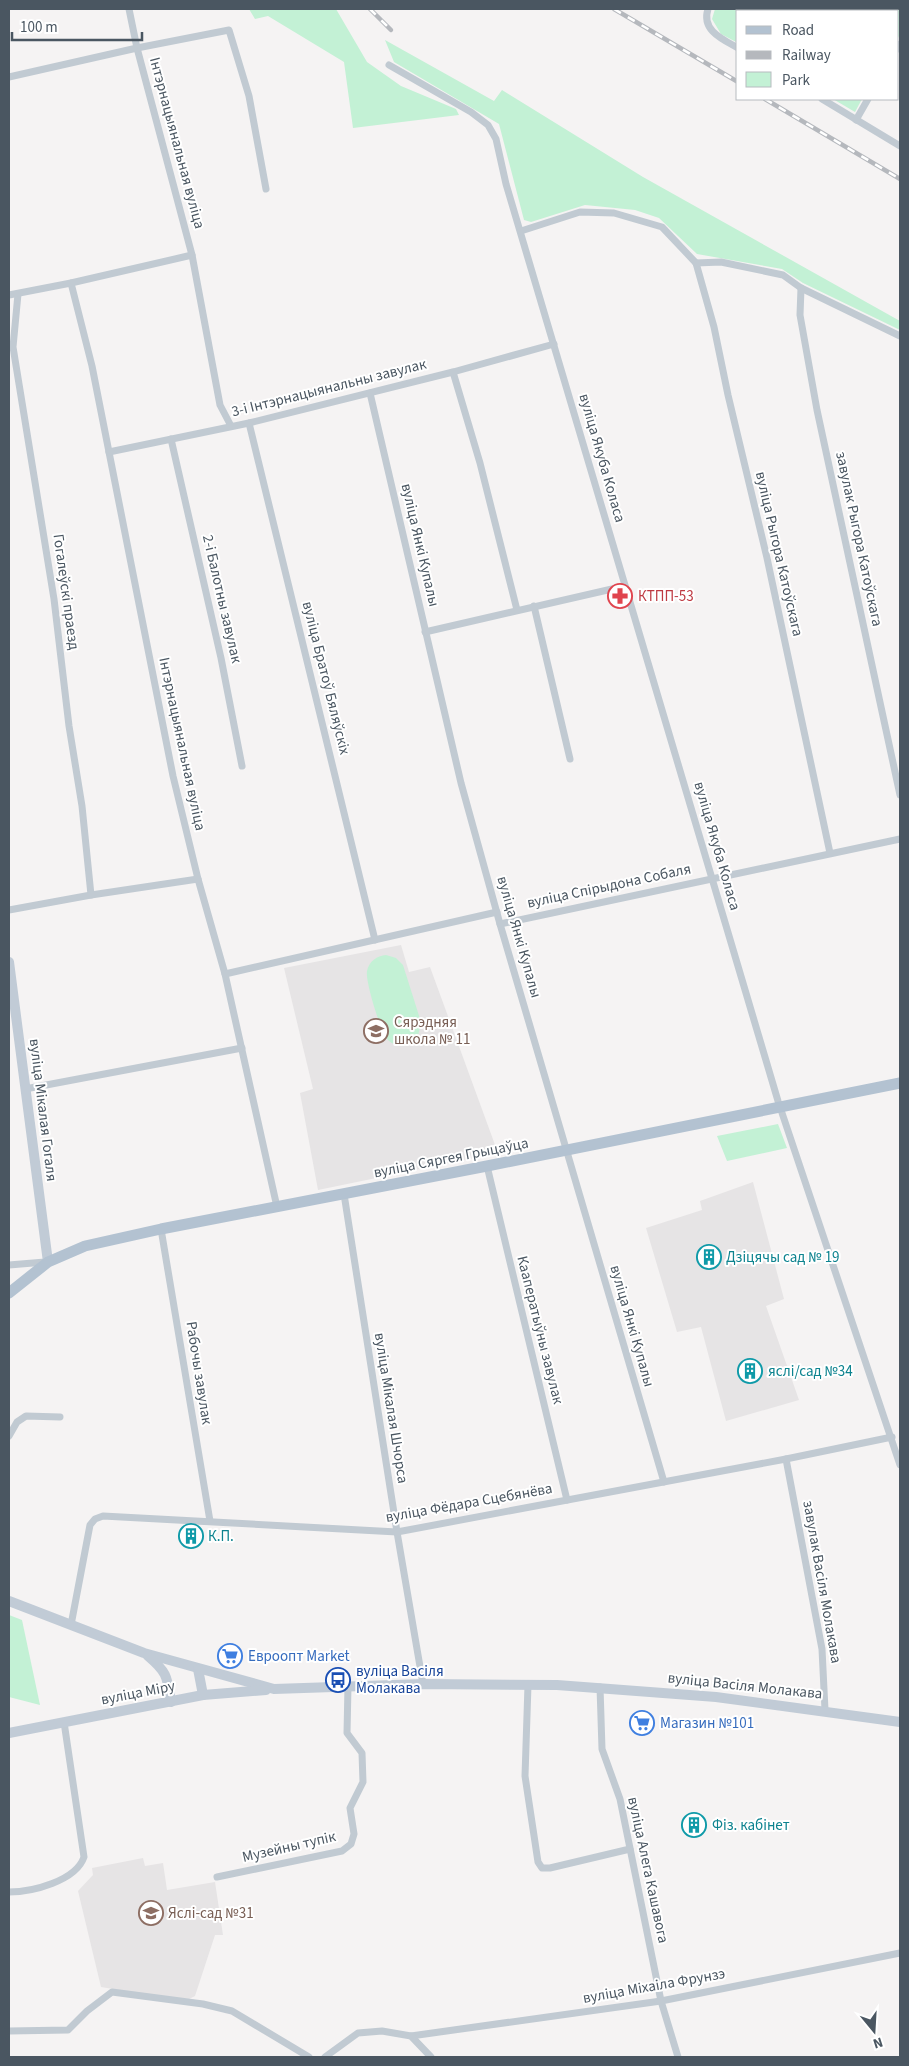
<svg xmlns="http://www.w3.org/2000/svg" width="909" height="2066" viewBox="0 0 909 2066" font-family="'Source Sans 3',sans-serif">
	<rect width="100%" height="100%" fill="#f5f3f3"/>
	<g fill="#e6e4e5">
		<polygon points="401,945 409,972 430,967 498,1153 318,1190 300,1093 313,1089 284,968"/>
		<polygon points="753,1182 784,1299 766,1306 799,1400 726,1421 701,1327 677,1332 646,1228 702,1210 700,1201"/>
		<polygon points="143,1858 145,1866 163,1863 167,1890 215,1882 223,1935 215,1935 195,1996 189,1999 161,1997 101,1987 78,1891 93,1875 92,1868"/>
	</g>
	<g fill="#c3f1d5">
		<polygon points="249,9 336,9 367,62 401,86 456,109 459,115 353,128 344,62 268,16 255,19"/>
		<polygon points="715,9 757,9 761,11 738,11 738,43 721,34 712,19"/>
		<polygon points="817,9 900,9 900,34 898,38 898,11 816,11"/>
		<polygon points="385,40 494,101 502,90 643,177 900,321 900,330 803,283 782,269 697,254 659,218 635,210 585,205 531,222 524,220 499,124 394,62"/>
		<polygon points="833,99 862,99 855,112"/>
		<path d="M386,955L396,958L403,965L421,1022L418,1036L406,1045C399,1046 393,1045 388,1040C381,1033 365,981 367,971C369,961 377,956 386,955Z"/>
		<polygon points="778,1124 787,1148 727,1161 717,1136"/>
		<polygon points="9,1615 22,1620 40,1705 9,1697"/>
	</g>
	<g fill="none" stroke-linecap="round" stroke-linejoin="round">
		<g stroke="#c1cad2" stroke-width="7">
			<polyline points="129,9 137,48 192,255 220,405 231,426"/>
			<path d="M708,9C701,30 722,39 738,48"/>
			<polyline points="809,11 811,9"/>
			<polyline points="898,49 900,44"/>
			<polyline points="389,65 471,112 488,125 496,139 506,184 778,1101 900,1465"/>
			<polyline points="9,77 137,48 229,30 249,96 266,189"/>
			<polyline points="822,99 900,146"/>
			<polyline points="856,120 868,99"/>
			<polyline points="521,231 580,212 614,213 662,227 696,263 714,327 728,395 767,558 830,853"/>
			<polyline points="696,263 721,262 783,275 801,288 900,336"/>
			<polyline points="71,283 92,366 173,776 198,879 225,974 277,1207"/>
			<polyline points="801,288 800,315 817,410 900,795"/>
			<polyline points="18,294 13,347 54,599 69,726 82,806 91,895"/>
			<polyline points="9,295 71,283 192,255"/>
			<polyline points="453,372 480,463 517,610"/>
			<polyline points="370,393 461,783 500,924 664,1482"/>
			<polyline points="249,423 375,940"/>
			<polyline points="171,439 221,658 242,766"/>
			<polyline points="109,452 249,423 453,372 554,344"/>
			<polyline points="534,606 570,759"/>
			<polyline points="425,632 625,586"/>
			<polyline points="9,910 91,895 198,879"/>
			<polyline points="500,924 900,839"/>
			<polyline points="225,974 497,912"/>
			<polyline points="25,1089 242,1048"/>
			<polyline points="487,1166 567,1500"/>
			<polyline points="344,1194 397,1532 423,1684"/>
			<polyline points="161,1229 210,1521"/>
			<polyline points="9,1265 45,1262"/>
			<polyline points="9,1436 17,1422 26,1416 60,1417"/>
			<polyline points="786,1459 822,1649 825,1710"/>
			<polyline points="71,1625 90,1525 95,1519 103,1516 397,1532 786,1459 892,1437"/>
			<polyline points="528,1685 525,1776 538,1862 542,1868 550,1868 630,1849"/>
			<polyline points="600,1687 602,1749 620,1799 661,2001 678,2057"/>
			<polyline points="217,1877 342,1851 351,1844 354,1834 350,1808 363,1782 362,1753 347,1733 348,1686"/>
			<path d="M9,1892C32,1892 76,1881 84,1857L64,1722"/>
			<polyline points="9,2031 68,2030 87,2011 112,1992 203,2004 232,2011 309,2057"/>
			<polyline points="411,2036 661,2001 900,1953"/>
			<polyline points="325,2057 358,2033 382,2031 411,2036 431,2057"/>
		</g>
		<g stroke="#c1cbd6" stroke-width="10">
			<polyline points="9,962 48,1262"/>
			<polyline points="9,1601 144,1653 274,1689 423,1684 557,1685 716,1697 900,1722"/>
			<path d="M148,1656C168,1673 167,1677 171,1702"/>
			<polyline points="198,1669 203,1695"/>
			<polyline points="9,1733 203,1695 266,1690"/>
		</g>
		<polyline stroke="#b3c2d1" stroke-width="11" points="9,1293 48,1262 85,1246 161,1229 487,1166 900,1083"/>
		<defs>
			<g id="rail">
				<polyline points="370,9 391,30"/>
				<polyline points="614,9 738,82"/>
				<polyline points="765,99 900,179"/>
			</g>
		</defs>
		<use href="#rail" stroke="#b5b8bd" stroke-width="4.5"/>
		<use href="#rail" stroke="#fff" stroke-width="2.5" stroke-dasharray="8" stroke-linecap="butt"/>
	</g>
	<defs>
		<symbol id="pharmacy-ring" viewBox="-11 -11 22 22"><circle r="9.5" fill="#fff" stroke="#e0444e" stroke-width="1.5"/><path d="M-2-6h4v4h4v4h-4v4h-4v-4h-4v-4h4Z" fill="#e0444e"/></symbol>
		<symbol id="school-ring" viewBox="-11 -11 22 22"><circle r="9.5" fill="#fff" stroke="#8d6e63" stroke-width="1.5"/><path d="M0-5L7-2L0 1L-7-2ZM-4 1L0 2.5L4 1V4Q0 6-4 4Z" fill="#8d6e63"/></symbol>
		<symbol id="building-ring" viewBox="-11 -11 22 22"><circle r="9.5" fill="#fff" stroke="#0f9aa8" stroke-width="1.5"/><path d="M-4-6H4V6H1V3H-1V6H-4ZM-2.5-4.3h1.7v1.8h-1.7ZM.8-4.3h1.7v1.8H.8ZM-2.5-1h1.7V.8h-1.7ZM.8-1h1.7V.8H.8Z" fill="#0f9aa8"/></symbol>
		<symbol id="supermarket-ring" viewBox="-11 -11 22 22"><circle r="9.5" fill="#fff" stroke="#3f7fe0" stroke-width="1.5"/><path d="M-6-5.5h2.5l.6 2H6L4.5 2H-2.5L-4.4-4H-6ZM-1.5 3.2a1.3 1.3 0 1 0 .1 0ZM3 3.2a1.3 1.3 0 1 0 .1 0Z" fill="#3f7fe0"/></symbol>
		<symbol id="bus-ring" viewBox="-11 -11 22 22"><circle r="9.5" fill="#fff" stroke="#1a4fb4" stroke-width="1.5"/><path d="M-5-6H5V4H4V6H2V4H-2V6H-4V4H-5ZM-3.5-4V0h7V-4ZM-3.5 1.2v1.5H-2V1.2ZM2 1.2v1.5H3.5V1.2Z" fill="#1a4fb4"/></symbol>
	</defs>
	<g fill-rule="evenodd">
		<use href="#pharmacy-ring" x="606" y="582" width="28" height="28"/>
		<use href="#school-ring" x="362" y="1017" width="28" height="28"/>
		<use href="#building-ring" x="695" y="1243" width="28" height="28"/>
		<use href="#building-ring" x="736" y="1357" width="28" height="28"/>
		<use href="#building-ring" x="177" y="1522" width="28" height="28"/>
		<use href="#supermarket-ring" x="216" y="1642" width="28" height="28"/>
		<use href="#bus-ring" x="324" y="1666" width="28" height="28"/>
		<use href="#supermarket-ring" x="628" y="1709" width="28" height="28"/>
		<use href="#building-ring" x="680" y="1811" width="28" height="28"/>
		<use href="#school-ring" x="137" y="1899" width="28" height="28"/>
	</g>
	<g text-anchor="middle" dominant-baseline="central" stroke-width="4" stroke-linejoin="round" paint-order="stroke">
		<g font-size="15" fill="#4a5661" stroke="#fff">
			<text transform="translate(177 143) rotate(75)">Інтэрнацыянальная вуліца</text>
			<text transform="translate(329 388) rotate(-14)">3-і Інтэрнацыянальны завулак</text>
			<text transform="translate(602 458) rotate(74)">вуліца Якуба Коласа</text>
			<text transform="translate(859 539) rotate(78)">завулак Рыгора Катоўскага</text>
			<text transform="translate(420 545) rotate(77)">вуліца Янкі Купалы</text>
			<text transform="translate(779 554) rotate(77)">вуліца Рыгора Катоўскага</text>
			<text transform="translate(66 592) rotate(82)">Гогалеўскі праезд</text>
			<text transform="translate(222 599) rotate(77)">2-і Балотны завулак</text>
			<text transform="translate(326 678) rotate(76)">вуліца Братоў Бяляўскіх</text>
			<text transform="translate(182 744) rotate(78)">Інтэрнацыянальная вуліца</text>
			<text transform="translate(717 846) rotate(74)">вуліца Якуба Коласа</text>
			<text transform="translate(609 886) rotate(-12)">вуліца Спірыдона Собаля</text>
			<text transform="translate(519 937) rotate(74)">вуліца Янкі Купалы</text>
			<text transform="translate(43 1110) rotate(83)">вуліца Мікалая Гогаля</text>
			<text transform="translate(451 1158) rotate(-11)">вуліца Сяргея Грыцаўца</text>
			<text transform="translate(632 1326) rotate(74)">вуліца Янкі Купалы</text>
			<text transform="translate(540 1330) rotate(76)">Кааператыўны завулак</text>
			<text transform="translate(199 1373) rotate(81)">Рабочы завулак</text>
			<text transform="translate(391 1408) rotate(81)">вуліца Мікалая Шчорса</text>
			<text transform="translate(469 1503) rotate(-10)">вуліца Фёдара Сцебянёва</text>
			<text transform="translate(822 1582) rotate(80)">завулак Васіля Молакава</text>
			<text transform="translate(745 1686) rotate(6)">вуліца Васіля Молакава</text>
			<text transform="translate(138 1693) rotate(-11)">вуліца Міру</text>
			<text transform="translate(289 1847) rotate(-13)">Музейны тупік</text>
			<text transform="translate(648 1870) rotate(78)">вуліца Алега Кашавога</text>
			<text transform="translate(654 1986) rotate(-10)">вуліца Міхаіла Фрунзэ</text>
		</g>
		<g font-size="15" fill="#be3a42" stroke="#fff" text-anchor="start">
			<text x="638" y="596">КТПП-53</text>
		</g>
		<g font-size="15" fill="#785e54" stroke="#fff" text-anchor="start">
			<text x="394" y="1022">Сярэдняя<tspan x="394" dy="17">школа № 11</tspan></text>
			<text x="168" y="1913">Яслі-сад №31</text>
		</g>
		<g font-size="15" fill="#0d838f" stroke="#fff" text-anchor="start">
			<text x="726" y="1257">Дзіцячы сад № 19</text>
			<text x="768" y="1371">яслі/сад №34</text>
			<text x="208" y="1536">К.П.</text>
			<text x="712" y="1825">Фіз. кабінет</text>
		</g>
		<g font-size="15" fill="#366cbe" stroke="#fff" text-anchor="start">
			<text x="248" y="1656">Евроопт Market</text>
			<text x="660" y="1723">Магазин №101</text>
		</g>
		<g font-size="15" fill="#164399" stroke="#fff" text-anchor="start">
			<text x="356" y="1671">вуліца Васіля<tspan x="356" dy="17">Молакава</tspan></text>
		</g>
	</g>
	<rect width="909" height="2066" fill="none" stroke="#4a5661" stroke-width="20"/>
	<rect x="736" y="10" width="162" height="90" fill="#ffffff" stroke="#b7bbc0"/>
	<rect x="746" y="26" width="25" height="8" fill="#b3c2d1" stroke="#b7bbc0"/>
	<text x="782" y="35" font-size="15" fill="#4a5661">Road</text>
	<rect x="746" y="51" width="25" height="8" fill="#b5b8bd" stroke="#b7bbc0"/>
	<text x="782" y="60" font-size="15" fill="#4a5661">Railway</text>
	<rect x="746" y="72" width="25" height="15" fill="#c3f1d5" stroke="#b7bbc0"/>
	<text x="782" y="85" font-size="15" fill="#4a5661">Park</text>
	<g transform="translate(874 2031) rotate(162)" stroke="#ffffff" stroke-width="4" paint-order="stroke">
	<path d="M0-4L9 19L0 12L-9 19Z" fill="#4a5661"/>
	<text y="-8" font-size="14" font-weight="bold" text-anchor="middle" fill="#4a5661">N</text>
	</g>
	<path d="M12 32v8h130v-8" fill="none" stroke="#4a5661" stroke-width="2.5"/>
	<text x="20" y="32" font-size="15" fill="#4a5661" stroke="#ffffff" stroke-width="4" paint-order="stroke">100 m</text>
</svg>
